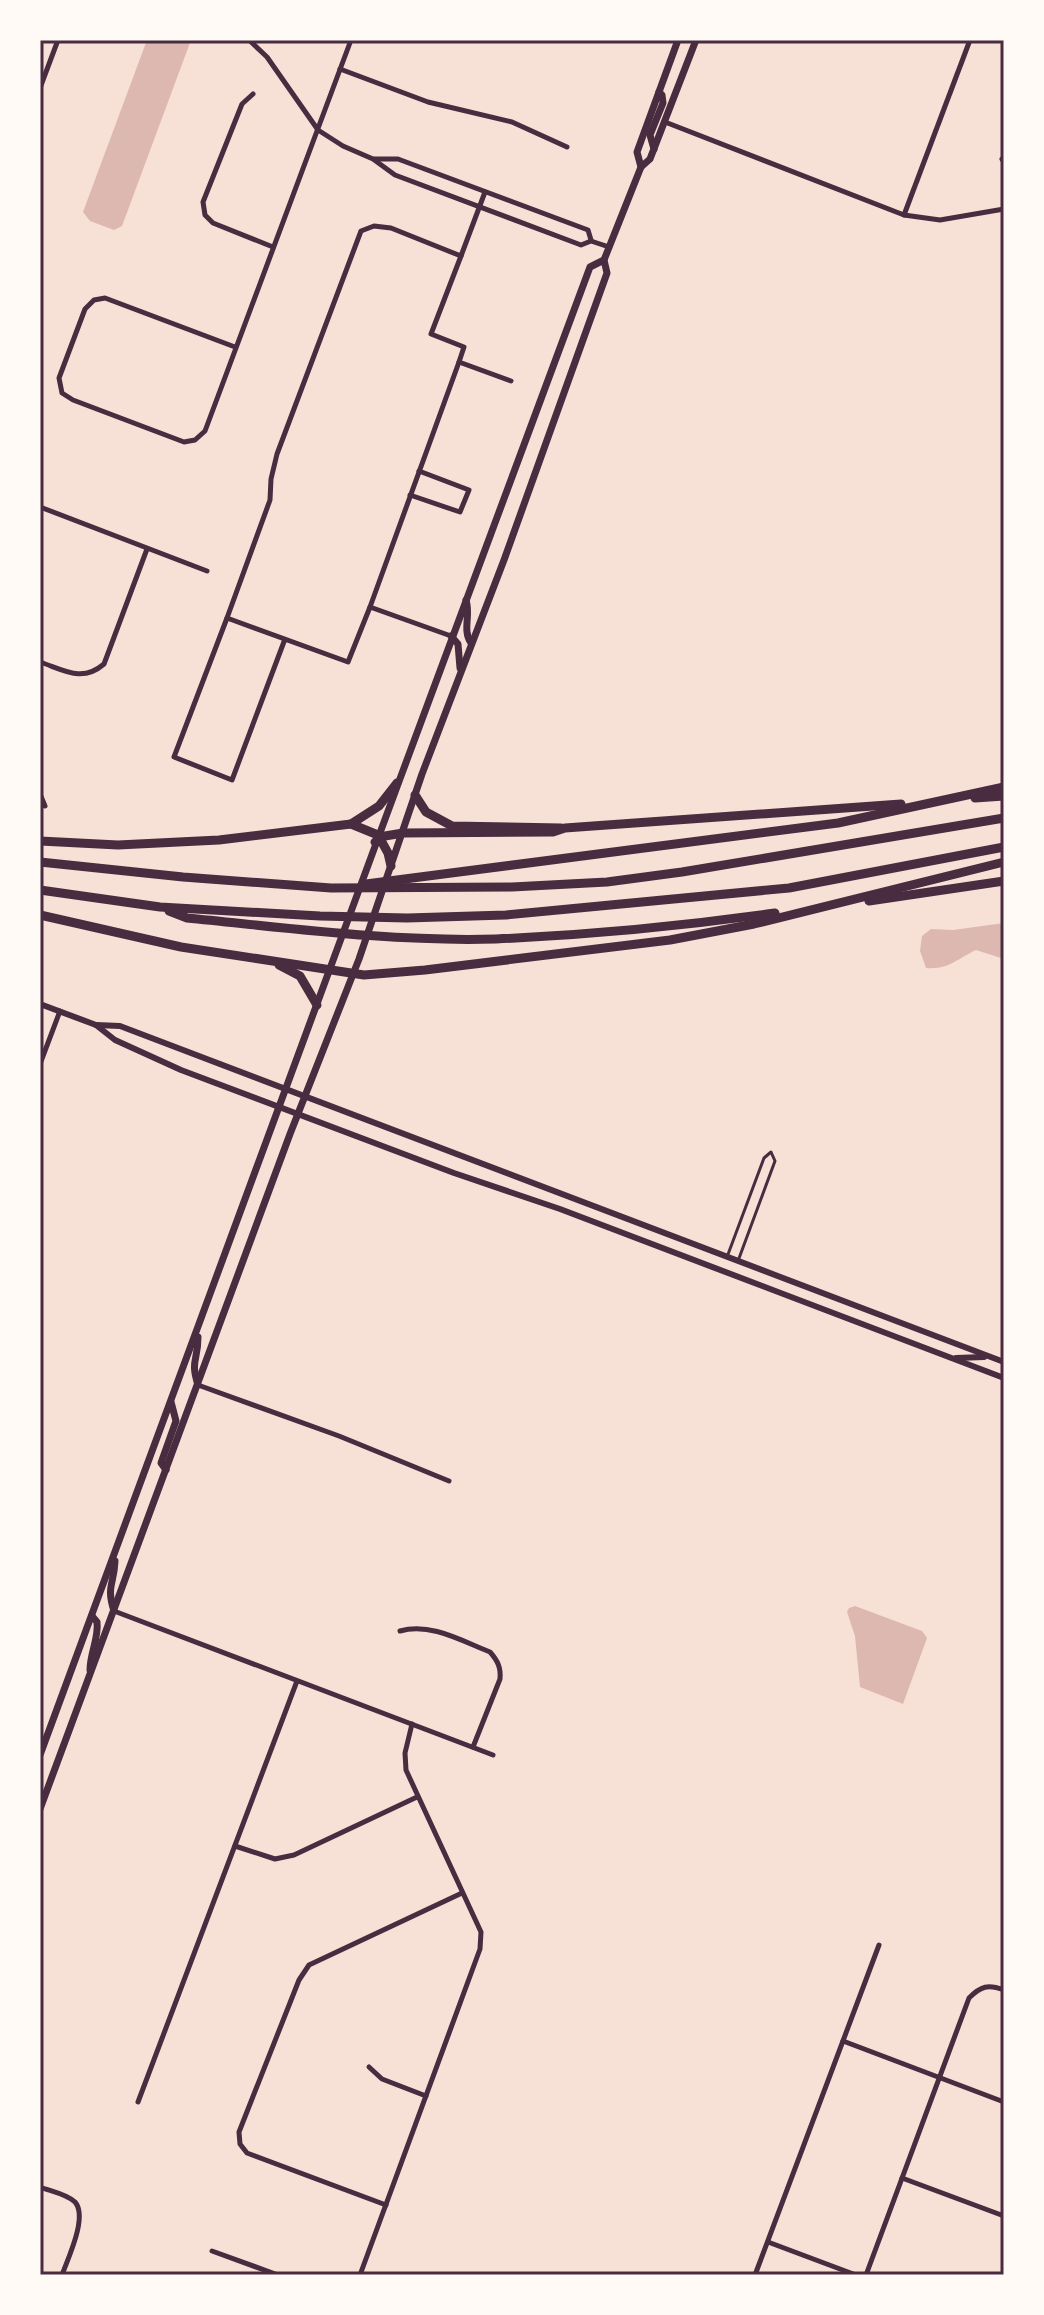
<svg xmlns="http://www.w3.org/2000/svg" width="1044" height="2315" viewBox="0 0 1044 2315" font-family="Literata,serif">
	<rect width="100%" height="100%" fill="#f7e1d7"/>
	<g fill="#dcb8b0">
		<polygon points="147,40 191,40 122,226 114,230 90,221 83,212"/>
		<path d="M1004,923V959L976,950C957,959 948,970 926,968L920,951L922,936L931,929L953,930Z"/>
		<polygon points="855,1606 922,1631 927,1638 903,1704 860,1687 855,1636 847,1612 849,1608"/>
	</g>
	<g fill="none" stroke-linecap="round" stroke-linejoin="round">
		<polyline stroke="#4a2c40" stroke-width="3" points="727,1257 764,1158 771,1152 775,1161 738,1261"/>
		<g stroke="#4a2c40" stroke-width="5">
			<polyline points="249,40 267,57 318,130 343,146 373,159 395,175 581,245 591,241 609,247"/>
			<polyline points="340,69 428,102 512,122 567,147"/>
			<polyline points="40,88 58,40"/>
			<polyline points="253,94 242,104 203,202 205,215 213,223 273,247"/>
			<polyline points="665,122 904,215 940,220 1004,209"/>
			<polyline points="374,159 398,159 588,230 591,240"/>
			<polyline points="1002,159 1004,162"/>
			<polyline points="904,215 970,40"/>
			<polyline points="461,256 431,334 464,347 459,362 511,381"/>
			<polyline points="235,347 105,298 94,300 85,309 59,378 62,393 73,400 184,442 195,440 205,431 351,40"/>
			<polyline points="410,495 460,512 469,490 419,471"/>
			<polyline points="40,507 207,571"/>
			<polyline points="370,607 459,362"/>
			<polyline points="227,618 270,500 271,479 277,454 361,231 374,226 391,228 461,256 485,192"/>
			<polyline points="285,639 232,780 174,757 227,618 348,662 370,607 451,636"/>
			<path d="M40,662C64,670 82,683 104,664L147,549"/>
			<polyline points="40,794 45,806"/>
			<polyline points="40,1064 60,1011"/>
			<polyline points="198,1385 339,1436 449,1481"/>
			<polyline points="114,1611 493,1755"/>
			<path d="M400,1631C430,1622 462,1641 490,1652C498,1661 501,1668 500,1679L473,1747"/>
			<polyline points="235,1846 275,1859 294,1855 417,1797"/>
			<polyline points="843,2041 1004,2102"/>
			<polyline points="369,2067 382,2079 426,2096"/>
			<polyline points="138,2102 297,1681"/>
			<polyline points="902,2178 1004,2216"/>
			<path d="M40,2187C50,2191 67,2194 75,2202C88,2217 68,2258 62,2275"/>
			<polyline points="386,2205 247,2153 240,2144 239,2132 299,1980 309,1965 462,1893"/>
			<polyline points="768,2242 856,2275"/>
			<polyline points="212,2251 278,2275"/>
			<polyline points="360,2275 480,1949 481,1932 406,1770 405,1753 412,1724"/>
			<polyline points="755,2275 879,1945"/>
			<path d="M866,2275L969,1998C981,1986 988,1984 1004,1990"/>
		</g>
		<g stroke="#4a2c40" stroke-width="6">
			<polyline points="40,1004 96,1025 115,1040 181,1070 454,1173 560,1209 1004,1378"/>
			<polyline points="96,1025 120,1026 1004,1362"/>
			<polyline points="956,1358 984,1357"/>
		</g>
		<g stroke="#4a2c40" stroke-width="7">
			<polyline points="654,149 650,135 663,103 662,95 659,92"/>
			<polyline points="641,167 637,152 678,40"/>
			<path d="M466,600C471,615 462,630 471,643"/>
			<polyline points="451,636 458,644 460,668"/>
			<path d="M198,1337C198,1361 190,1360 198,1385"/>
			<polyline points="166,1470 161,1463 176,1421 171,1402"/>
			<path d="M114,1611C106,1586 114,1585 115,1561"/>
			<path d="M90,1670C90,1653 99,1638 97,1622L92,1616"/>
			<path d="M40,1755C225,1260 404,762 590,267L604,260"/>
			<polyline points="40,1809 290,1134 359,959 422,774 504,560 607,273 604,260 641,167 650,159 696,40"/>
		</g>
		<g stroke="#4a2c40" stroke-width="9">
			<polyline points="415,795 426,812 452,826 561,828"/>
			<polyline points="975,798 1004,796"/>
			<polyline points="351,824 379,806 397,783"/>
			<polyline points="40,841 118,845 219,840 351,824 378,835 388,853 391,866"/>
			<polyline points="375,842 385,836 403,833 553,832 565,828 901,804"/>
			<polyline points="40,862 183,877 331,888 512,887 607,882 682,872 1004,818"/>
			<polyline points="366,884 838,823 1004,787"/>
			<polyline points="40,890 160,907 320,916 407,918 506,915 789,888 1004,847"/>
			<polyline points="869,901 1004,881"/>
			<path d="M169,911L187,918C289,928 393,942 496,939C589,935 683,926 775,913"/>
			<polyline points="40,915 181,947 364,975 425,970 670,940 754,924 1004,862"/>
			<polyline points="279,965 300,976 317,1005"/>
		</g>
	</g>
	<rect width="1044" height="2315" fill="none" stroke="#fffaf5" stroke-width="84"/>
	<rect x="42" y="42" width="960" height="2231" fill="none" stroke="#4a2c40" stroke-width="3"/>
</svg>
